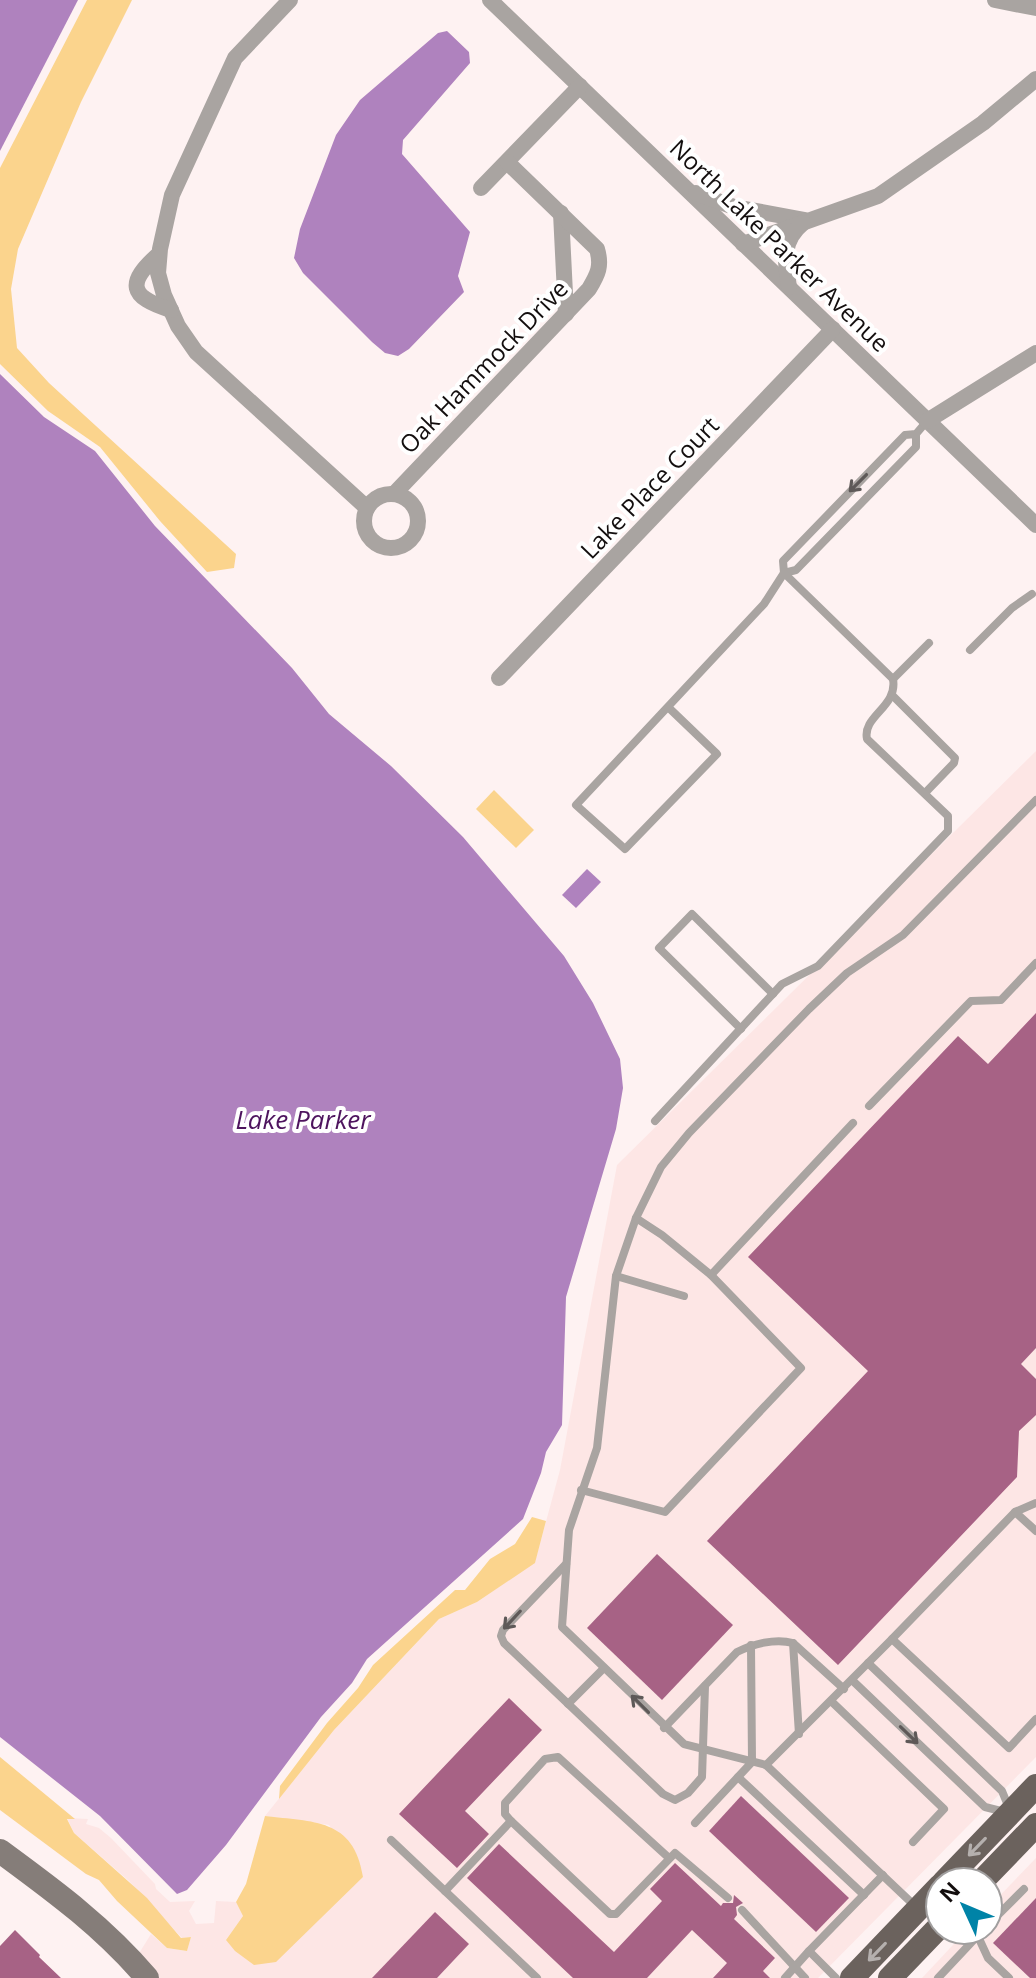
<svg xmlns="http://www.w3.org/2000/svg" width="1036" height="1978" viewBox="0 0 1036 1978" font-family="'Open Sans',sans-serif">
	<rect width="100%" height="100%" fill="#fef2f2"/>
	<g fill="#fde6e5">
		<polygon points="1036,751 1036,1757 818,1978 157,1978 138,1955 151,1934 167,1948 187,1951 191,1937 182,1938 129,1881 74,1833 67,1818 88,1819 86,1824 99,1828 111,1838 155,1884 156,1889 170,1902 195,1901 189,1911 196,1924 214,1923 216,1901 236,1902 243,1916 226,1940 328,1909 363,1877 329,1825 265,1816 334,1730 439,1619 477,1602 535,1562 560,1470 617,1165"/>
		<polygon points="1036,1858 1036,1978 922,1978 967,1930 988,1930 988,1908"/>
	</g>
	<g fill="#fbd48d">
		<polygon points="87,0 132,0 81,102 18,249 11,289 17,348 49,383 236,554 234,568 207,572 160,521 100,447 48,411 0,364 0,168"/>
		<polygon points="494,790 534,830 516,848 476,809"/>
		<polygon points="532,1517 546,1521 535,1563 477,1602 439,1619 334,1730 279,1799 280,1786 327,1723 358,1688 373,1665 455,1590 465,1590 490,1559 515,1544"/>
		<polygon points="0,1757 75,1819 67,1819 74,1833 147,1898 181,1938 191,1937 187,1951 167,1948 117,1901 99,1880 86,1874 0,1810"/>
		<path d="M265,1816C313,1822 354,1818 363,1877L276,1962L254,1965L235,1951L226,1940L243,1916L236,1902L246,1884Z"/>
	</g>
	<g fill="#af82be">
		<polygon points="0,0 78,0 0,151"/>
		<polygon points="447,31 469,52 470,63 403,140 402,154 470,232 458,276 464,292 409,349 398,356 385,353 372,342 303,273 294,258 300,229 336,135 360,100 438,33"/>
		<polygon points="0,374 44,417 95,451 155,526 292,668 329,714 391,766 463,837 564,956 593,1003 620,1059 623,1088 616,1129 566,1297 562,1425 546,1452 541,1473 523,1519 367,1659 352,1683 321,1717 226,1845 187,1890 177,1894 100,1816 0,1737"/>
		<polygon points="587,869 601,882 576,908 562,895"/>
	</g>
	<g fill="#a76285">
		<polygon points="1036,1013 1036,1348 1021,1364 1036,1379 1036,1415 1019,1431 1017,1477 838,1665 707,1541 868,1371 748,1257 958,1036 988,1064"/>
		<polygon points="657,1554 733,1625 662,1700 587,1628"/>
		<polygon points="509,1698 542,1730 465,1811 489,1834 457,1868 399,1814"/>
		<polygon points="741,1796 849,1898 816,1932 709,1831"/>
		<polygon points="499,1844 614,1952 662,1901 650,1889 675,1863 721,1906 723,1903 733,1903 734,1895 743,1903 736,1907 737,1915 734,1919 775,1958 763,1971 770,1978 713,1978 727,1963 692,1930 647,1978 573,1978 467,1878"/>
		<polygon points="1036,1898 1036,1978 1030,1978 993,1943"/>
		<polygon points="435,1912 469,1944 437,1978 372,1978"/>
		<polygon points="15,1930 40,1955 39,1957 61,1978 0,1978 0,1946"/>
	</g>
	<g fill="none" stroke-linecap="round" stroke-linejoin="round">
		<g stroke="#a9a4a1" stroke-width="8">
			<polyline points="916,434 905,435 783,561 784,573 796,570 916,447 916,434 927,421"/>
			<polyline points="970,650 1012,608 1032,594"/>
			<polyline points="893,679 929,643"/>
			<polyline points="893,696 955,758 954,763 925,793"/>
			<polyline points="741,1029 659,948 692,914 773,994"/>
			<polyline points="869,1106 971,1001 1001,1000 1036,963"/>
			<path d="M655,1121L782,984L818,966L948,831V816L867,739C862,716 898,707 893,679L784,573L764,604L576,805L625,849L717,754L668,707"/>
			<polyline points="636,1218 662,1235 711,1275 853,1123"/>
			<polyline points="616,1276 684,1296"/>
			<polyline points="581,1490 665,1512 801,1368 711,1275"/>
			<polyline points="1015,1512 1036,1531"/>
			<polyline points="566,1564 503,1630 501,1636 504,1643 663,1794 675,1800 688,1793 702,1777 705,1686"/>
			<polyline points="892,1639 1015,1512 1036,1503"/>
			<polyline points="793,1643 799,1734"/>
			<polyline points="868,1663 1002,1791 1009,1808"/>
			<polyline points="853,1681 985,1807 1005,1812"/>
			<polyline points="831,1701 944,1809 913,1842"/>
			<polyline points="568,1704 604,1668"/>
			<path d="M664,1728L737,1652C753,1644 775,1638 793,1643L844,1689"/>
			<polyline points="766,1765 684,1744 562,1627 569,1530 597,1448 616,1276 636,1218 661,1167 689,1133 809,1009 847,973 903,935 1036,800"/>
			<polyline points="738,1777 864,1895"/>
			<polyline points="695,1823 752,1762 751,1645"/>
			<polyline points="391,1840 537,1978"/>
			<polyline points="669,1858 558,1757 545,1759 505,1803 505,1814 511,1821 610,1914 616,1914 675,1853 728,1898"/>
			<polyline points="445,1891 511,1821"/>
			<polyline points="915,1906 766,1765 892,1639 1009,1748 1036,1719"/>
			<polyline points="742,1910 805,1978"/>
			<polyline points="988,1925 1024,1889"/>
			<polyline points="975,1930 988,1958 1009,1978"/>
			<polyline points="785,1978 809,1951"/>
			<polyline points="836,1978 809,1951 883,1875"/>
			<polyline points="938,1978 983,1930"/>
		</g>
		<g stroke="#a9a4a1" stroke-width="16">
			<polyline points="290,0 235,58 172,195 160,249 158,273 164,295 178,326 196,352 367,508"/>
			<polyline points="490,0 1036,525"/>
			<polyline points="995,0 1036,8"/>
			<polyline points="481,188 580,86"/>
			<polyline points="696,193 734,207 805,220"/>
			<polyline points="561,213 566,314"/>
			<polyline points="743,244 878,196 983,123 1036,79"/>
			<path d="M159,254C126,283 129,297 171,310"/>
			<path d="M789,287C785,261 781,241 803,223"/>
			<polyline points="927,421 1036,353"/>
			<path d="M394,494L589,289C598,274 602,266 597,249L507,162"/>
			<circle cx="391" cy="521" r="27"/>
			<polyline points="499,678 833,329"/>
		</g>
		<path stroke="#857d79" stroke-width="24" d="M0,1851C53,1890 104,1927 147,1978"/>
		<g stroke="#6b625d" stroke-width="24">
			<polyline points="944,1882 1036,1786"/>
			<polyline points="981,1882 1036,1825"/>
			<polyline points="852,1978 940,1886"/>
			<polyline points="890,1978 940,1926"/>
		</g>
	</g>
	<defs><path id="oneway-shaft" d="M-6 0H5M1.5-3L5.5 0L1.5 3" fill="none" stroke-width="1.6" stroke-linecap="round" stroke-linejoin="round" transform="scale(2)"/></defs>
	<g stroke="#5e5958">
		<use href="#oneway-shaft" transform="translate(858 483) rotate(135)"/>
		<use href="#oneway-shaft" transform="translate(512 1620) rotate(133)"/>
		<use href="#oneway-shaft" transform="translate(640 1704) rotate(-135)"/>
		<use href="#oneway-shaft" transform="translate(909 1735) rotate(44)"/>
	</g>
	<g stroke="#b5b0ae">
		<use href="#oneway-shaft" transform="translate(977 1847) rotate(134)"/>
		<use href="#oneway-shaft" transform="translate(877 1952) rotate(134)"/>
	</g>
	<g text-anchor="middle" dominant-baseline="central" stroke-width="8" stroke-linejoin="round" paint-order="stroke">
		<g font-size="24" fill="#130e0e" stroke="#fff">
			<text transform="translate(780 245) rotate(44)">North Lake Parker Avenue</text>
			<text transform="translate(483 366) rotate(-46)">Oak Hammock Drive</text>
			<text transform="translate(649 487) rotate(-46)">Lake Place Court</text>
		</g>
		<g font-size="26" font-style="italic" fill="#4e145e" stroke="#fff">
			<text x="303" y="1119">Lake Parker</text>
		</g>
	</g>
	<g transform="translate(964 1906) rotate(314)"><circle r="38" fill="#ffffff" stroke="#a19f9f" stroke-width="2"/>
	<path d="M0-6L14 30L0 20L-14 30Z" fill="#0083a7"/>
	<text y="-12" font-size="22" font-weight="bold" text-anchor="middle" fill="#130e0e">N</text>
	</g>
</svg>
